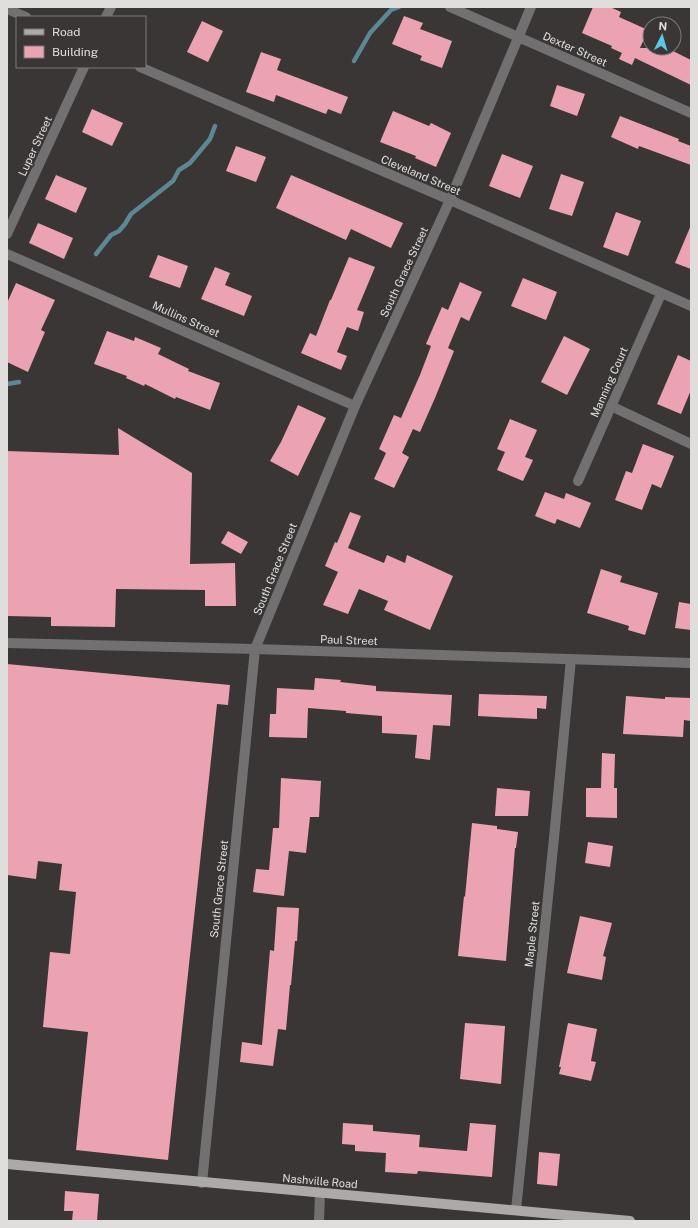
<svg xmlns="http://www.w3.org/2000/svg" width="698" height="1228" viewBox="0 0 698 1228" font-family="'Public Sans',sans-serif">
	<rect width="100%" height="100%" fill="#3a3636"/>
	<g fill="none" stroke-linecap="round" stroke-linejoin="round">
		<g stroke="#5c8894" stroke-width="4.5">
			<polyline points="354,61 370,33 391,10 399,7"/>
			<polyline points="96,254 111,235 119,231 125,224 131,214 173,181 179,170 190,163 210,139 215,126"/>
			<polyline points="7,384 19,382"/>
		</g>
	</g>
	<g fill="#eca3b1">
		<polygon points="593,7 610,7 621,12 619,17 648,30 640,48 667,48 691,60 691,85 635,58 632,65 619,59 622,53 611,48 612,46 582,33"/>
		<polygon points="404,16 423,23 420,29 452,41 442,68 420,60 422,56 392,44"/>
		<polygon points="202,21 223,31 208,62 187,52"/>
		<polygon points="261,52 281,59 277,70 348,97 341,114 328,109 326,114 276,95 274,102 246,92"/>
		<polygon points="557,85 585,94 577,116 550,106"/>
		<polygon points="92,109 123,123 112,146 82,132"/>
		<polygon points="393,111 429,126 431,123 451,133 436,167 415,158 416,156 380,142"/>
		<polygon points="620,116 679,139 678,141 691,146 691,165 639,146 638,149 611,137"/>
		<polygon points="236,146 266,157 256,182 226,171"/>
		<polygon points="502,154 533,166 520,198 489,186"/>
		<polygon points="561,174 584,182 572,216 549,209"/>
		<polygon points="56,175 87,188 76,213 45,199"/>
		<polygon points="291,175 403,223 391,248 351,229 346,240 276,208"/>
		<polygon points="616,212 641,221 628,256 603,247"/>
		<polygon points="38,223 73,238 64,259 29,243"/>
		<polygon points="691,225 691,269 675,263"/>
		<polygon points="158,255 188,266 180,288 149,277"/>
		<polygon points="349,257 375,267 357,310 364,312 358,331 347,327 337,352 347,356 341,370 301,353 310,333 316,336 330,300 331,300"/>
		<polygon points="215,267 230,273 225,285 252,296 244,316 201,299"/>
		<polygon points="523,278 557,292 546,320 511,306"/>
		<polygon points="460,282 482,292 469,321 461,317 448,348 454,351 435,398 420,432 413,429 402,453 409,457 394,488 374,479 386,453 379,449 394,415 401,418 420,375 431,346 426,344 442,307 448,310"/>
		<polygon points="16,283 55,300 41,330 45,332 28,372 7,362 7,303"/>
		<polygon points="107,331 134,341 135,337 161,348 158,354 189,369 188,371 220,383 210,410 176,397 175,399 145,384 144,386 126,378 127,376 94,364"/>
		<polygon points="564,336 590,349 567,395 541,382"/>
		<polygon points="678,355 691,361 691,390 681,414 657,404"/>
		<polygon points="298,405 326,418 298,476 270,461 281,442"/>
		<polygon points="510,419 537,430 525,457 533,460 523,481 497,470 505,452 497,449"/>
		<polygon points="118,428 192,473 190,564 235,563 236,606 205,606 205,590 116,589 115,627 51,626 51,617 7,616 7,451 119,455"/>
		<polygon points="643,444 674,456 661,488 652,484 642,510 615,500 626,471 632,473"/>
		<polygon points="545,492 564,499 566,493 591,503 580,528 557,519 555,524 535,516"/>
		<polygon points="350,512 361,516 348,548 384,563 387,555 405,563 407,555 453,576 430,630 384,610 388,601 359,589 348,614 323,605 338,572 325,566 335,542 337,543"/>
		<polygon points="228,531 248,542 241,554 221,543"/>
		<polygon points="601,569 622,576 620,582 658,593 645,635 628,630 629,626 587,613"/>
		<polygon points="679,602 691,604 691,630 675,628"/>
		<polygon points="7,664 230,685 228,705 217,704 168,1160 76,1150 88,1032 43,1027 50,952 70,954 76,892 59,890 62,864 38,861 36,879 7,875"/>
		<polygon points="315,678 341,680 340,682 376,686 376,691 452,695 450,726 433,725 430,760 415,758 417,735 382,733 382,716 346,713 346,711 308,708 307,738 269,737 270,714 276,714 277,688 314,690"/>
		<polygon points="479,694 547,696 546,709 537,708 537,719 478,716"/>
		<polygon points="626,696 665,699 665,697 691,698 691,721 684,720 683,737 623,734"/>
		<polygon points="602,753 615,754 614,788 617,788 617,818 586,817 586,788 601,788"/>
		<polygon points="281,778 321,781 319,817 310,817 306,853 289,851 284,896 253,892 256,869 269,870 273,828 279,828"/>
		<polygon points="497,788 530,791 528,816 495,816"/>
		<polygon points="472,823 497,826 497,829 518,832 516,848 515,848 506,961 458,956 464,896 465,897"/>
		<polygon points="588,842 613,846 610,867 585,863"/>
		<polygon points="277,907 299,908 297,941 295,941 291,985 290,985 286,1030 278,1029 273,1066 240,1062 242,1042 262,1045 270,950 274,951"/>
		<polygon points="580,916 612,923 603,956 606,957 602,980 567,973"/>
		<polygon points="465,1023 505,1026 501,1084 460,1079"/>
		<polygon points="568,1023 597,1029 591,1061 596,1062 591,1081 559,1074 561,1067 559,1067"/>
		<polygon points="343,1123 373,1125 373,1131 420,1135 419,1147 467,1151 470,1123 496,1125 492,1177 418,1171 417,1174 385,1172 386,1153 355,1151 355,1145 342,1144"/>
		<polygon points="539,1152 560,1154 557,1186 537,1184"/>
		<polygon points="65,1191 99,1194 97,1221 72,1221 73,1211 64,1211"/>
	</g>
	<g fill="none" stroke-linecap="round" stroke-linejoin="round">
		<g stroke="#737071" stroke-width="10">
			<polyline points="450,7 691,113"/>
			<polyline points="7,9 26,17"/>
			<polyline points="106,17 111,7"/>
			<polyline points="140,67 450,200 691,306"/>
			<polyline points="7,234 84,67"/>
			<polyline points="7,254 355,406"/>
			<polyline points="611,406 691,444"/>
			<polyline points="578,481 661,294"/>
			<polyline points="7,643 255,649 691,663"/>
			<polyline points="202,1183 255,649 355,406 450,200 531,7"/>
			<polyline points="516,1210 554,838 571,659"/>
			<polyline points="319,1221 320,1193"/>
		</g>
		<polyline stroke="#aea9a9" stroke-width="10" points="7,1164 630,1221"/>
	</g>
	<g text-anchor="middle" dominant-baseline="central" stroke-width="4" stroke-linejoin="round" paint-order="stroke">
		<g font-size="11" fill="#e0dddd" stroke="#3a3636">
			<text transform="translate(575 49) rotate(24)">Dexter Street</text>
			<text transform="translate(35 146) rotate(-65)">Luper Street</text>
			<text transform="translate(421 175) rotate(23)">Cleveland Street</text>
			<text transform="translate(404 272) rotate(-65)">South Grace Street</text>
			<text transform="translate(186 319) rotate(24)">Mullins Street</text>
			<text transform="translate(609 382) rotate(-66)">Manning Court</text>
			<text transform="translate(275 569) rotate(-68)">South Grace Street</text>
			<text transform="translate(349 640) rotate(2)">Paul Street</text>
			<text transform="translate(219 889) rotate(-84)">South Grace Street</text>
			<text transform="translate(532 934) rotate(-84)">Maple Street</text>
			<text transform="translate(320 1181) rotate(5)">Nashville Road</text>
		</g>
	</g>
	<rect width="698" height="1228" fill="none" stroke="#e0dddd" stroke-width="16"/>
	<rect x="16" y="16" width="130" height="52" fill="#3a3636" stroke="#7c7979"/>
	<rect x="24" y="29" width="20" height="6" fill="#aea9a9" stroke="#7c7979"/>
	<text x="52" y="36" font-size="12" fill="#e0dddd">Road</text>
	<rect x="24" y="46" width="20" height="12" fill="#eca3b1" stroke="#7c7979"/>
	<text x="52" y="56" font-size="12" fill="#e0dddd">Building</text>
	<g transform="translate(662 36) rotate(5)"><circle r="19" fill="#3a3636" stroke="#7c7979"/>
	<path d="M0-3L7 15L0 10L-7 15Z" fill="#5ac8e5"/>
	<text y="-6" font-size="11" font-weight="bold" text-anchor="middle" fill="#e0dddd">N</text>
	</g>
</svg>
